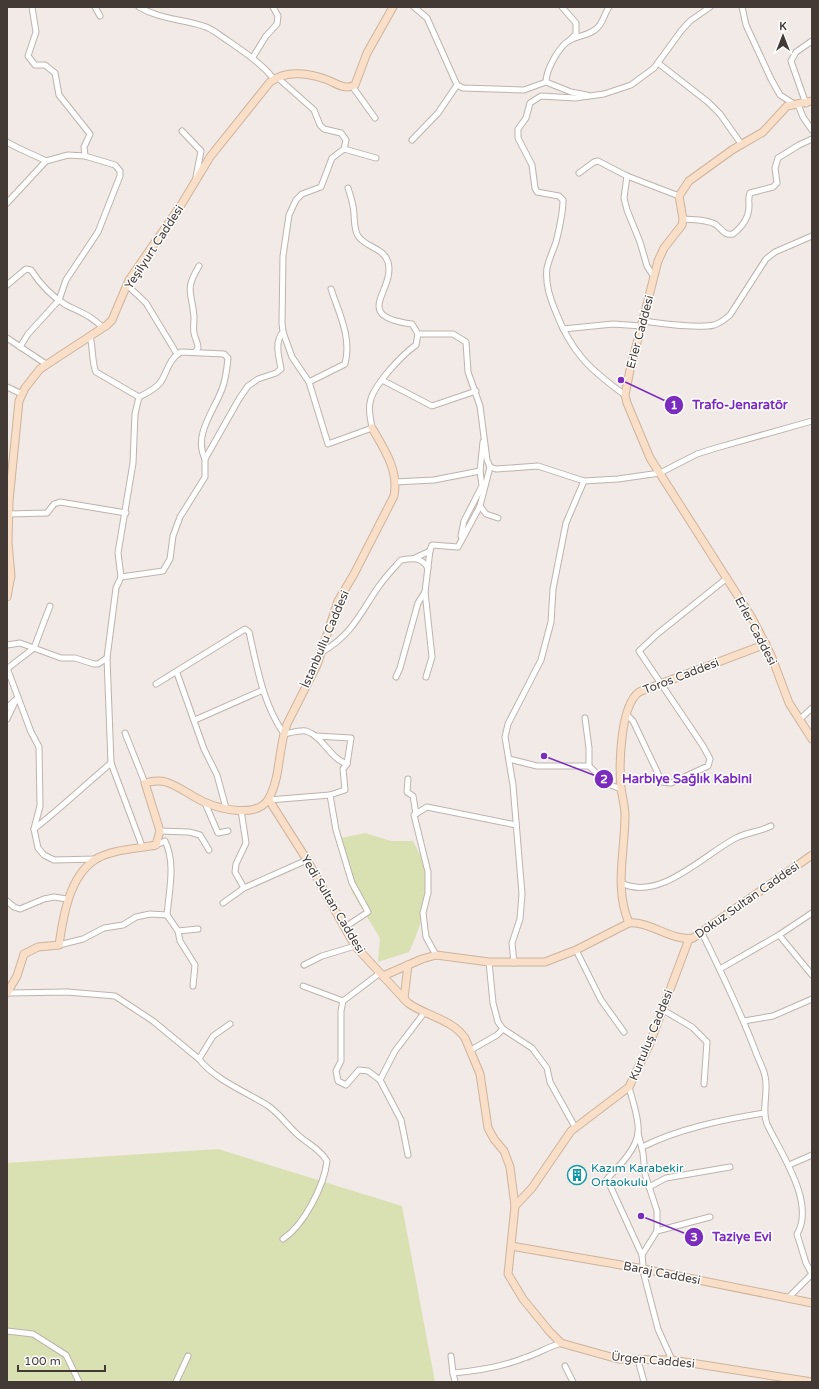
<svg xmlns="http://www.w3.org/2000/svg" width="819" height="1389" viewBox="0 0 819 1389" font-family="'Varela Round',sans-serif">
	<rect width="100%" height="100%" fill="#f1eae6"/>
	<g fill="#d9e1b2">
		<path d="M365,833L391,841H413C417,850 424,860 425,870C429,897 421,928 409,952L378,962L380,938L352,892L336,839Z"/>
		<polygon points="218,1149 402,1206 435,1382 7,1382 7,1163"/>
	</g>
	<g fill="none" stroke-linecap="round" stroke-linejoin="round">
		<defs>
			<g id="street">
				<polyline points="95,7 100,16"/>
				<path d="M139,7C159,19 181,19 203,26C211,28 218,34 224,38C243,51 260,62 274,79"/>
				<polyline points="414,7 427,18 457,85 463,88 524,90 546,82 571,92 587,95"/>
				<polyline points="562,7 576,23 576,34 570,40"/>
				<polyline points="742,7 746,25 771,79 780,95 799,107 803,117 812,130"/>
				<polyline points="253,57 266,36 277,24 278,16 273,7"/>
				<polyline points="658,63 708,102 720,114 742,145"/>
				<path d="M278,78L314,110L320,125L324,129L341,133L346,140L344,149L332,158L321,187L302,194L296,200L289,215L283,256L282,323L283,332L292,357L309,382L328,444L372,428C371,420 368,411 370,403C372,386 403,354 416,345L418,334H453L466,342L468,372L480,406L487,460L490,467"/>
				<path d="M546,82C546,70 559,46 570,40C579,35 588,36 596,29C603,24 604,14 609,7"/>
				<polyline points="352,86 375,118"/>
				<polyline points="806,104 791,61 796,52 812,41"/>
				<polyline points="182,131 201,151 196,177"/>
				<polyline points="412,140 438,113 457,85"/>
				<path d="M7,142C20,150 33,154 46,161L68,155L85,156"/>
				<polyline points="344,149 376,158"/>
				<polyline points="579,173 594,162 598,161 627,176 679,196"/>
				<polyline points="627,176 624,198 627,210 640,242 647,266 654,277"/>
				<path d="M348,188C350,194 352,200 353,206C355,215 353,228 358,236C365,247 384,248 388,262C396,291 350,316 412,324L418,334"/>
				<polyline points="7,203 46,161"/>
				<path d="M683,219C693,220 705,219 715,224C722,229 724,236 733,234C742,227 749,218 749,206C749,201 748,198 750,193L773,187L777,183L775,168L778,158L799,145L812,139"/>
				<path d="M7,285L26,269L31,270C40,284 51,296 66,305C80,312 92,316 103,328"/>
				<polyline points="127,285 146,303 177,354"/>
				<path d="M643,321C661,323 697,329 714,325C721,323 725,319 730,315L766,259L775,252L812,236"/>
				<polyline points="563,329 613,324 642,326"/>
				<path d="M90,336C93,346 92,365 96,372L139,397"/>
				<polyline points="7,338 46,364"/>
				<polyline points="20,347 28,334 59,300 66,280 98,232 120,176 120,171 115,165 85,156 84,147 90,134 59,95 55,73 45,65 35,65 28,56 36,32 32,7"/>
				<path d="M195,352L198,348C198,342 195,339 194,333C193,328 194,322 194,317C192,291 184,291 199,266"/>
				<polyline points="382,380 432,406 476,391"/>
				<path d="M309,382L345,364C352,338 339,313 331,289"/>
				<polyline points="7,387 22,394"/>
				<path d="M625,395C589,369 571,352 555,310C549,296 545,283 547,268C549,259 553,251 556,242C559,230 563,213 563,200L559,196L537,192L535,188L532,165L518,138V129L526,118L530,103L541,96L575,98L604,94L631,85L654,68L681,31L690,21L710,7"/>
				<polyline points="395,482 434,480 480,471"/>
				<polyline points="480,506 486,514 498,518"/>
				<polyline points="9,514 47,513 54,504 60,502 126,513"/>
				<polyline points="461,536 464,521 482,486 480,471 483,442"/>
				<polyline points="415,558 430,551"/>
				<path d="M121,577L163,571L170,559L173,536L180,517L205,477V459L239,399L248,386L258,379L276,373L281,369C279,357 274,342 283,332"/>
				<polyline points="425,592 432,657 426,677"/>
				<polyline points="7,645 20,643 61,658 75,658 94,664 98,664 107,658"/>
				<path d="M322,652C353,634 360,613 379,586C386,576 394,568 401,560C414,558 421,557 428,568"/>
				<polyline points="7,668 31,732 39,747 40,806 34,829 38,848 44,855 54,860 96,859"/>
				<polyline points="8,668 34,648 50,606"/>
				<polyline points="177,673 204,749 217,775 226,808"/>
				<polyline points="396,677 400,668 418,603 425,592 430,550 432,545 458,547 480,506 490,467 496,469 538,466 584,481 618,479 660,473 697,454 716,448 812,421"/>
				<path d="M156,684L245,629L249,632C257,667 263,704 284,734C290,733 300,730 306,731C323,736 330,759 347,764"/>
				<polyline points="7,708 14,701"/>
				<polyline points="627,715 633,721 662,782 671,783 708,766 710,759 703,746 639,651 656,635 727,578"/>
				<polyline points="585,718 589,748 589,766"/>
				<polyline points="7,719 17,698"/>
				<polyline points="195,720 263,690"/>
				<polyline points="799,720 812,708"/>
				<polyline points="125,733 145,783"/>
				<polyline points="509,759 537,766 589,766 608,784 621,789"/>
				<polyline points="408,779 407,792 413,796 416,814"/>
				<polyline points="330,795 336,830 352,883 368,912 345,927"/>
				<polyline points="269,800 330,795 345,790 343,769 347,764 351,738 316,736"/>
				<polyline points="205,803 218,833 228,831"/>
				<polyline points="241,810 246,843 236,864 235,872 244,888"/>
				<path d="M34,829C61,808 85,785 111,763"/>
				<polyline points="160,831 189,832 200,835 209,850"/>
				<path d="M142,846L111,763L107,658L116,588L121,577L118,553L133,463L135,414L139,397C147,393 154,390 160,383C167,373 169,358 181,352L224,354L228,358C227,368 226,379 222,389C214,411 193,435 205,459"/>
				<path d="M621,883C660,902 703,855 736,838C748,832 759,832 771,826"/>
				<polyline points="7,901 14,907 20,909 44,899 54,897 67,899"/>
				<polyline points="223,903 244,888 307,860"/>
				<polyline points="167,915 178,931 180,941 195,965 193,986"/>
				<polyline points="178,931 198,929"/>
				<path d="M702,933C721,972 740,1010 755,1050C758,1059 763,1067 765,1076C769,1092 761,1109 767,1124C780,1152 816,1203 797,1234L806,1263L812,1274"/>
				<polyline points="779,935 812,975"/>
				<path d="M59,945L83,939L104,928L123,925L136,917L150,914L167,915C169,891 176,863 165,841L156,845"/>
				<polyline points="576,950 601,1000 624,1032"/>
				<polyline points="436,955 426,937 423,913 428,893 428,872 414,815 427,807 516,825"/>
				<polyline points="489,962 493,1003 498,1022 503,1029 532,1048 547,1068 550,1082 575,1127"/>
				<polyline points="514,963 512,943 520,919 522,894 513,785 505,737 508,724 541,660 551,622 553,589 566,523 584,481"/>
				<polyline points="304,965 322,956 355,946"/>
				<polyline points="720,969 779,935 812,913"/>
				<polyline points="380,973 343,1001 341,1011 341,1061 336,1071 338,1081 346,1085 359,1070 368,1071 380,1080 395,1051 424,1013"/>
				<polyline points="303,986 343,1001"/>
				<path d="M8,993L67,992L115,996L153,1021L199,1059C214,1079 246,1092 267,1105C279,1113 287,1125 298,1135C308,1144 319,1148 327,1161C324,1186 304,1225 283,1239"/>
				<polyline points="663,1010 692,1027 707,1042 704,1084"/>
				<polyline points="744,1021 773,1016 812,999"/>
				<polyline points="471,1050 497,1035 503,1029"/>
				<polyline points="199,1059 213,1036 230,1024"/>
				<polyline points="380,1080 401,1120 408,1155"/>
				<path d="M629,1087C632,1099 640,1121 638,1133C636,1150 618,1167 607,1179L642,1255L644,1275L652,1306L658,1329L672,1360"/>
				<polyline points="638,1133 643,1153 645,1174 657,1211 657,1231 642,1255"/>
				<path d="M642,1147C681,1128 722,1120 764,1113"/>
				<polyline points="789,1165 812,1155"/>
				<polyline points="649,1187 666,1178 730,1167"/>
				<polyline points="657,1231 710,1217"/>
				<polyline points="788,1298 812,1274"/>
				<polyline points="7,1331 33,1334 66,1355 79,1382"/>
				<path d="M451,1356L453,1373C476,1371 502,1367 524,1358C537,1354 548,1347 561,1343"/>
				<polyline points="638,1360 644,1382"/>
				<polyline points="565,1366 573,1382"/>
				<polyline points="453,1373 455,1382"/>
				<polyline points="176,1382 188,1356"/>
			</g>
			<g id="secondary">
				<polyline points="812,101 787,106 763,132 732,150 689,181 679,196 683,219 682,225 664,248 658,261 630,370 625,395 627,403 650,458 752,618 771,655 789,703 812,739"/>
				<path d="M7,597L11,576L8,543L9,501L19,401L25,388L40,369L107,325L112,320L129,280L181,205L210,157L270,82C286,70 307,73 325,79C335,82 344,91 355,85L367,53L393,7"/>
				<path d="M269,800L307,860L355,946L408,1003C426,1016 452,1019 465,1038L480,1074L488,1128L494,1139L504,1151L510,1167L515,1206L508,1274L523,1299L550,1332L561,1343L568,1345L618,1359L672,1360L812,1382"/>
				<path d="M629,923C614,888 625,852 625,815C625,805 622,797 621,788C619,765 620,706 639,692L766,644"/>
				<path d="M383,976L422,959L436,955L489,962H545L576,950L629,923C650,921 673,942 693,938L812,855"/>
				<path d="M7,993L17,976L24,954L38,947L59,945C63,917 69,876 96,859C113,849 137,849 156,845L160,831L145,783C152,781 158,780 166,782C179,786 191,796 204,802C220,809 258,819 269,798C281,776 278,748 287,724L317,665L338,601L354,574L394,496C399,470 384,449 372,428"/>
				<polyline points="404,999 408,965"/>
				<polyline points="515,1206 532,1188 571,1131 629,1087 650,1043 689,939"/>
				<polyline points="511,1246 644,1269 812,1303"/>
			</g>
		</defs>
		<use href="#street" stroke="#beb3ac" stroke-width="7"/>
		<use href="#secondary" stroke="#cfb39c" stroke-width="9"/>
		<use href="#street" stroke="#fff" stroke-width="5"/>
		<use href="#secondary" stroke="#f9dfc8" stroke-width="7"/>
	</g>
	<defs>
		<symbol id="building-ring" viewBox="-11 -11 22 22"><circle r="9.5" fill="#fff" stroke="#0f9aa8" stroke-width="1.5"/><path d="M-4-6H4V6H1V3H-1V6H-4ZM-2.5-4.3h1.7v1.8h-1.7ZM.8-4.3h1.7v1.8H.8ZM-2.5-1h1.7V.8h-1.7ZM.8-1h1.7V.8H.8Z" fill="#0f9aa8"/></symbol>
	</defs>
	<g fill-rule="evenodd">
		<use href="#building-ring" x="566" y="1164" width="22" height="22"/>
	</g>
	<g text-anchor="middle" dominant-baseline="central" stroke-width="3" stroke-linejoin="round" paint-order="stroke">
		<g font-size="12" fill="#433a36" stroke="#fff">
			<text transform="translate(154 247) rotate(-57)">Yeşilyurt Caddesi</text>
			<text transform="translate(640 332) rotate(-75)">Erler Caddesi</text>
			<text transform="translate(756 631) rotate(62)">Erler Caddesi</text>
			<text transform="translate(325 639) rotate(-67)">İstanbullu Caddesi</text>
			<text transform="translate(681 676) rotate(-21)">Toros Caddesi</text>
			<text transform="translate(747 900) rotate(-35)">Dokuz Sultan Caddesi</text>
			<text transform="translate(333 904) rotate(59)">Yedi Sultan Caddesi</text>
			<text transform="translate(651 1035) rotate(-68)">Kurtuluş Caddesi</text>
			<text transform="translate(662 1273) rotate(11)">Baraj Caddesi</text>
			<text transform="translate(653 1360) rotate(5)">Ürgen Caddesi</text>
		</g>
		<g font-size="12" fill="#0d838f" stroke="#fff" text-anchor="start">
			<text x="591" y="1168">Kazım Karabekir<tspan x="591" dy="14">Ortaokulu</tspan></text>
		</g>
	</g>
	<path fill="none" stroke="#7b2cbf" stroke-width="1.5" d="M621 380L674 405M544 756L604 779M641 1216L694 1237"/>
	<g fill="#7b2cbf" stroke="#fff" stroke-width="1.5">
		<circle cx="621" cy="380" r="4"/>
		<circle cx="544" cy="756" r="4"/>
		<circle cx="641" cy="1216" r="4"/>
		<circle cx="674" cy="405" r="10"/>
		<circle cx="604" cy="779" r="10"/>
		<circle cx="694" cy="1237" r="10"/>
	</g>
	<g font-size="12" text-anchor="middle" font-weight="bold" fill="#fff">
		<text x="674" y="409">1</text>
		<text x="604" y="783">2</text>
		<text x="694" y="1241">3</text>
	</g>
	<g font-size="13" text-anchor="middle" font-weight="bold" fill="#7b2cbf" stroke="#fff" stroke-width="3" stroke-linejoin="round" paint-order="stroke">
		<text x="740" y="409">Trafo-Jenaratör</text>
		<text x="687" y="783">Harbiye Sağlık Kabini</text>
		<text x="742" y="1241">Taziye Evi</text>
	</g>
	<rect width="819" height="1389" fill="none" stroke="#433a36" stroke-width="16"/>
	<g transform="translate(783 36)" stroke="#ffffff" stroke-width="3" paint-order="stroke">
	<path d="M0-3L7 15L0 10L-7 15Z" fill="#433a36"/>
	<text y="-6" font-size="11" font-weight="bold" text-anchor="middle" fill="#433a36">K</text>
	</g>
	<path d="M18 1365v6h87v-6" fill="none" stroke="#433a36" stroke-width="2"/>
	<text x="24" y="1365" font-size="12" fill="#433a36" stroke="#ffffff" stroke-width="3" paint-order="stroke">100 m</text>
</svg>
